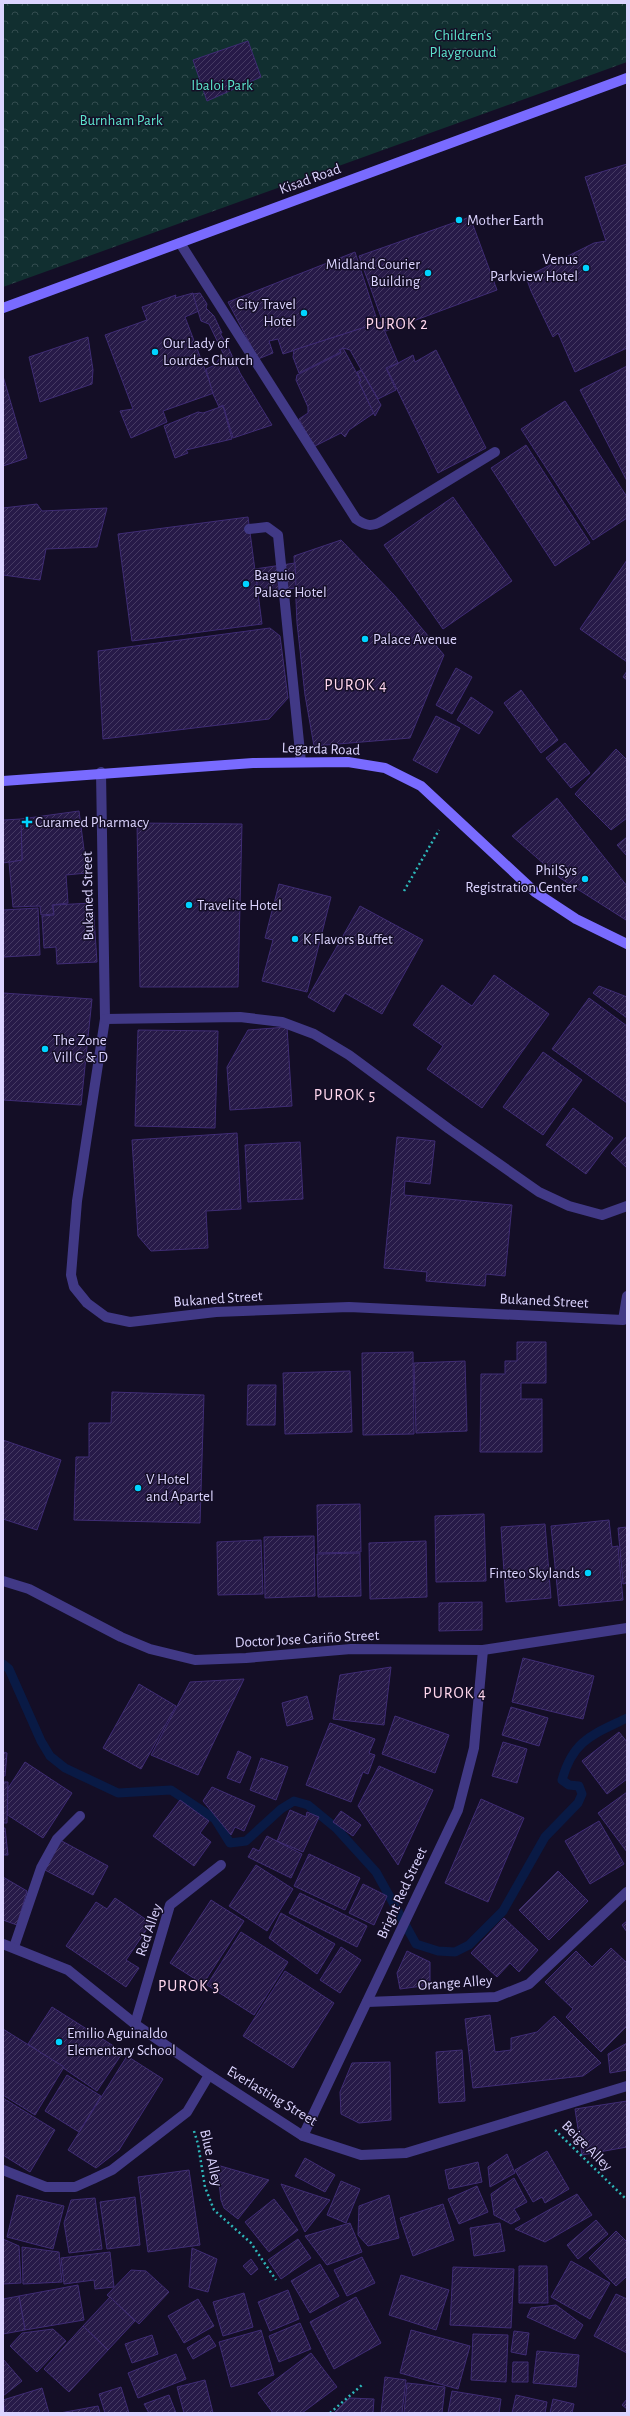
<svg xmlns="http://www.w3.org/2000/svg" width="630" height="2416" viewBox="0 0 630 2416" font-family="'Alegreya Sans',sans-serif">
	<defs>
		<pattern id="park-crowns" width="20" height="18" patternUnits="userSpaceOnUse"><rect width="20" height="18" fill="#112f30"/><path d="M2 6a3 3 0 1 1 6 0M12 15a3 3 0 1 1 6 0" fill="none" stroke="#334c4f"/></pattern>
		<pattern id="building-hatch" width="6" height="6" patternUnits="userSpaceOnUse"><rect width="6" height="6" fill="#271a48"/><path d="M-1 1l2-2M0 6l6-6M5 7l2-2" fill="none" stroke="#463a63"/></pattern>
	</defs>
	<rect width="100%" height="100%" fill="#140e26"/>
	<polygon fill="url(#park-crowns)" points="3,3 627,3 627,62 3,287"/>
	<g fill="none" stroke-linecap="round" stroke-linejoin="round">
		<path stroke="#091a45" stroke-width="9" d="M3,1664L9,1669L41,1741L50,1756L65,1768L118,1793L171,1790L215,1819L230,1843L246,1841L281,1809L294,1801L308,1805L336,1828L376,1872L416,1944L438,1951L455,1952L469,1945L503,1911L545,1837L578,1803L582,1794L579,1786L569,1785L562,1780C573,1740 592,1735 627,1718"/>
	</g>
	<g fill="url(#building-hatch)" stroke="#3f2c74">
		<polygon points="248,41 261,77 207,101 193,60"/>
		<polygon points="627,164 627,348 575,372 558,333 553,337 531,291 526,277 594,243 606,241 585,177"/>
		<polygon points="470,217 497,290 386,331 359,256"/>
		<polygon points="355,252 378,323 283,354 278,339 269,341 273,353 258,359 228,302"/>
		<polygon points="193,293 199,311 185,317 214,393 163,411 167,422 131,438 120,411 133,409 105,335 147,320 142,307 176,295 175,298"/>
		<polygon points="200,293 207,304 206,308 214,316 222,333 220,333 228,347 240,373 272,425 233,438 223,405 219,407 213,394 206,369 215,365 223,353 209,324 201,321 193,294"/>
		<polygon points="381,322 398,363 386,368 396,390 378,399 350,350 343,348 339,350 341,352 299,373 293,357 294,350"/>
		<polygon points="88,337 93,370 92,384 40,402 29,357"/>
		<polygon points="343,348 361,381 359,382 374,413 349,430 345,437 341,433 313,447 299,419 308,413 308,407 296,380 297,375 341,353 340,350"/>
		<polygon points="436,350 486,448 438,473 387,369 413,355 415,362"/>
		<polygon points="627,366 627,481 580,390"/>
		<polygon points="361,370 381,405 375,416 359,382 361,381 357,372"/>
		<polygon points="3,376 27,458 3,466"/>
		<polygon points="565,401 627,497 627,518 593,540 521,429"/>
		<polygon points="223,406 232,439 186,450 188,453 175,458 164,426 198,412 203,413"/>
		<polygon points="526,445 590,543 555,566 491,468"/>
		<polygon points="453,497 512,581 443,629 384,545"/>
		<polygon points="37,504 42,511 107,508 97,547 46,549 40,580 3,575 3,508"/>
		<polygon points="248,517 262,624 132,641 118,534"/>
		<polygon points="341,540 394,595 444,655 410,738 314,746 305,695 297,623 294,556"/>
		<polygon points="627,560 627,662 580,629"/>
		<polygon points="295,563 296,588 258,592 255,569"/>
		<polygon points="270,628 280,636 288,698 269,719 103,739 98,651"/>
		<polygon points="456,668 472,677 452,714 436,705"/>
		<polygon points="627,671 627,680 623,677"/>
		<polygon points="521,690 558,740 541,753 504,703"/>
		<polygon points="471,697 493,712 479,734 457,720"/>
		<polygon points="436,716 460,728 437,773 413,760"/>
		<polygon points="565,743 590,773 571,788 546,758"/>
		<polygon points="616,749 627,760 627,818 611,830 575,794"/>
		<polygon points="557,798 627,886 626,920 560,878 512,836"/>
		<polygon points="79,811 87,873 66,875 68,903 52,905 54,914 41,915 40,906 13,907 9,862 22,860 21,819"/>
		<polygon points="21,819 22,860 3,863 3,820"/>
		<polygon points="137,823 242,824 238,987 140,987"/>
		<polygon points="627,837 627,856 617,845"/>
		<polygon points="279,884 331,897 307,992 262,981 273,940 265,938"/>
		<polygon points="93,903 97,962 57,964 56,947 44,948 42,916 54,915 53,905"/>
		<polygon points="360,906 423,940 382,1014 345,993 334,1012 308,997"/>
		<polygon points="38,908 40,955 3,957 3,910"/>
		<polygon points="494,975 549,1014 482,1108 427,1069 443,1046 413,1025 442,985 472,1006"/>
		<polygon points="599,986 627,997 627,1018 593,993"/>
		<polygon points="3,993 92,999 81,1105 3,1100"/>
		<polygon points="589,998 627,1026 627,1103 552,1049"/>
		<polygon points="287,1027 292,1106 230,1110 227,1067 248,1030"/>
		<polygon points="138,1030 218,1031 215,1128 135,1126"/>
		<polygon points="543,1052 582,1080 543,1135 503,1107"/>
		<polygon points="573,1108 613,1138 586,1174 546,1145"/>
		<polygon points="237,1133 241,1209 206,1211 208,1248 151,1251 138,1236 132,1140"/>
		<polygon points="627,1136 627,1168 611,1153"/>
		<polygon points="397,1137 435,1141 430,1184 405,1181 404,1195 512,1205 505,1276 486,1274 485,1286 426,1281 427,1272 384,1268"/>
		<polygon points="300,1142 303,1199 248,1202 245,1145"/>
		<polygon points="517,1342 546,1342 546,1383 521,1383 521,1399 542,1399 542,1452 480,1452 481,1374 505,1374 505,1361 517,1361"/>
		<polygon points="413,1352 414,1434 363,1435 362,1353"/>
		<polygon points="465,1361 467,1431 416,1433 414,1363"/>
		<polygon points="350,1371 352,1432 285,1434 283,1373"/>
		<polygon points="248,1385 276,1385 275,1425 247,1425"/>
		<polygon points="112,1392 204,1395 200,1523 74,1520 76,1457 89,1457 89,1423 111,1423"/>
		<polygon points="3,1440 61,1460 37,1530 3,1519"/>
		<polygon points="360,1504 361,1552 318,1553 317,1505"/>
		<polygon points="484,1514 486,1581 436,1582 435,1516"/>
		<polygon points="609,1520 612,1547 618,1546 623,1600 559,1606 551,1526"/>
		<polygon points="545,1524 551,1598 506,1602 501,1527"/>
		<polygon points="627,1527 627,1583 623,1584 618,1528"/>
		<polygon points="314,1536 315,1596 265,1598 264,1537"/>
		<polygon points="261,1540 263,1594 218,1595 217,1542"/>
		<polygon points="426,1541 427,1597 370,1599 369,1543"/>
		<polygon points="360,1553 361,1596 318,1597 317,1554"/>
		<polygon points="482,1602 482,1630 439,1631 439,1603"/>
		<polygon points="523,1658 594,1676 583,1719 512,1702"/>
		<polygon points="391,1667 384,1725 333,1719 340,1675"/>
		<polygon points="244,1679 198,1775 151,1755 190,1682"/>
		<polygon points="139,1684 176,1706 141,1769 103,1748"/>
		<polygon points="307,1696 313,1719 287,1726 282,1703"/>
		<polygon points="511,1707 548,1718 539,1746 502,1735"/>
		<polygon points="395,1716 449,1735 435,1773 382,1754"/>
		<polygon points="330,1723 375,1739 369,1753 375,1755 368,1774 363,1772 351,1802 306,1785"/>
		<polygon points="619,1732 627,1742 627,1779 607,1794 582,1761"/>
		<polygon points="503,1742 527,1749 517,1783 492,1776"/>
		<polygon points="238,1751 251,1757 240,1783 227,1778"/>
		<polygon points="3,1752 7,1753 5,1776 3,1776"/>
		<polygon points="261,1758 288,1767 276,1800 250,1790"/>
		<polygon points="25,1762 72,1793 43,1838 3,1812 3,1796"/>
		<polygon points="379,1766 433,1790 398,1865 358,1806"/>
		<polygon points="3,1782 8,1782 7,1823 3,1823"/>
		<polygon points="212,1787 255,1806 244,1831 235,1827 231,1835 203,1801"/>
		<polygon points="627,1792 627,1852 598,1813"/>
		<polygon points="481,1799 524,1818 488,1902 445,1883"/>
		<polygon points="180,1800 209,1821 200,1833 211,1842 194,1866 153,1836"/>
		<polygon points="290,1810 306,1817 307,1812 319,1817 303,1852 277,1841"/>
		<polygon points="341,1811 361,1825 353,1836 333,1822"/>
		<polygon points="599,1821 624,1864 590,1884 565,1841"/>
		<polygon points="3,1828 5,1828 8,1855 3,1855"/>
		<polygon points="267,1836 302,1854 291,1878 248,1857 253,1848 259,1851"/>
		<polygon points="60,1840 108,1866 93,1895 45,1870"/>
		<polygon points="309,1854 360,1878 345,1910 294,1886"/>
		<polygon points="256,1865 293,1889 267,1931 229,1906"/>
		<polygon points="558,1871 588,1901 549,1940 519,1910"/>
		<polygon points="3,1877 27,1891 17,1925 3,1920"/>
		<polygon points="363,1884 387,1896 374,1925 349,1913"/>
		<polygon points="300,1893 367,1926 357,1947 289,1913"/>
		<polygon points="115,1898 151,1923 126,1960 139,1968 126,1987 66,1946 96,1902 107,1909"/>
		<polygon points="211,1900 244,1921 203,1984 170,1963"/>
		<polygon points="281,1913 335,1944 317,1974 269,1938"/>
		<polygon points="504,1918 538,1950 519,1972 510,1963 497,1977 471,1953"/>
		<polygon points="627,1921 627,1932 622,1925"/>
		<polygon points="241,1932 288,1962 254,2015 207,1985"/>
		<polygon points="341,1947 361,1960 340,1993 320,1980"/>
		<polygon points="611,1948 627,1963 627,2026 601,2052 566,2017 573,2009 545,1982 576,1951 592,1967"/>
		<polygon points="407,1951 430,1962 430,1985 400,1989 397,1973"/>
		<polygon points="285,1971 334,2003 293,2068 243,2036"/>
		<polygon points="52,2007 123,2052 97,2091 28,2044"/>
		<polygon points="490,2015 495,2052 511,2050 511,2038 537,2032 554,2016 601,2063 583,2076 473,2088 465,2019"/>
		<polygon points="3,2029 64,2067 35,2115 3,2095"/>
		<polygon points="627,2043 627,2070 610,2073 608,2054"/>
		<polygon points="462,2050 465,2101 439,2103 436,2052"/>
		<polygon points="127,2056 163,2079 119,2150 96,2168 68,2150"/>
		<polygon points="390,2062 391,2120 359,2123 341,2114 340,2092 352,2063"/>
		<polygon points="67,2075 101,2096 79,2132 45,2111"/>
		<polygon points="3,2098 55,2130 30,2172 3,2155"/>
		<polygon points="627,2101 627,2147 582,2155 575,2109"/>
		<polygon points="547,2151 569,2189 545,2203 542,2197 533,2202 515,2170"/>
		<polygon points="507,2154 515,2173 490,2187 488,2167"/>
		<polygon points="305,2158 335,2175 325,2192 295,2176"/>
		<polygon points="478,2162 482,2182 449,2189 445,2170"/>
		<polygon points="217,2165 269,2180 238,2219 224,2208 221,2200"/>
		<polygon points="189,2170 200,2245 148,2252 138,2177"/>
		<polygon points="514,2178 527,2202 514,2209 520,2219 511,2224 494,2215 491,2194"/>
		<polygon points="341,2181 360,2189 346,2223 327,2215"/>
		<polygon points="281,2184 330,2200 305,2232"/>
		<polygon points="477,2186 488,2212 459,2224 448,2199"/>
		<polygon points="577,2194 592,2215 545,2242 515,2229"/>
		<polygon points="17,2195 64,2206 53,2249 7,2237"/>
		<polygon points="389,2195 399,2238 368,2246 358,2235 359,2206"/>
		<polygon points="135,2197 140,2245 107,2249 100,2202"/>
		<polygon points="95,2198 102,2249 69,2253 64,2223 71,2200"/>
		<polygon points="274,2199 298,2230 269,2252 245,2222"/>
		<polygon points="443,2204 454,2240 413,2256 400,2218"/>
		<polygon points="596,2220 608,2234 578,2259 567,2245"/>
		<polygon points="350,2223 362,2252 327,2265 305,2236"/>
		<polygon points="500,2223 505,2251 474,2256 470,2228"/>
		<polygon points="616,2231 627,2242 627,2276 616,2286 589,2258"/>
		<polygon points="3,2239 19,2246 21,2283 3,2284"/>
		<polygon points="298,2239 311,2258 281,2279 268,2260"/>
		<polygon points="22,2247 59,2252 62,2282 23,2284"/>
		<polygon points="192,2248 217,2259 208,2292 189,2287"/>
		<polygon points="110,2252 114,2287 95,2289 94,2280 64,2284 61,2258"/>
		<polygon points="362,2257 375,2283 347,2296 334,2270"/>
		<polygon points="251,2259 258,2269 251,2275 243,2266"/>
		<polygon points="571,2261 610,2283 590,2319 551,2297"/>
		<polygon points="320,2264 339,2296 310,2313 291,2281"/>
		<polygon points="519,2266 547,2266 548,2303 519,2303"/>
		<polygon points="453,2267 514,2269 511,2328 450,2325"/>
		<polygon points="131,2270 146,2271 169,2292 139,2324 107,2295"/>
		<polygon points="401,2275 449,2290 436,2330 389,2315"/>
		<polygon points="78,2285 84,2320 25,2330 19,2296"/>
		<polygon points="288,2290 299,2319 270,2331 258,2302"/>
		<polygon points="244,2293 253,2327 223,2336 213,2302"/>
		<polygon points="616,2294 627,2299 627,2353 594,2336"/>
		<polygon points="19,2296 25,2330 3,2334 3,2299"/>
		<polygon points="110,2297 135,2321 108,2350 83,2326"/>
		<polygon points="356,2297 381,2343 334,2369 310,2322"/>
		<polygon points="198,2299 214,2326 184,2343 168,2316"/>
		<polygon points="556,2305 583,2325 575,2339 527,2317 531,2308"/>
		<polygon points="300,2323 311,2349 279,2362 269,2336"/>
		<polygon points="83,2326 108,2350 69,2392 44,2369"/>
		<polygon points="53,2329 66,2341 37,2372 10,2346 22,2333"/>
		<polygon points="261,2330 274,2375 231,2387 219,2342"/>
		<polygon points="411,2330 470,2346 458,2389 400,2373"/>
		<polygon points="514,2331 529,2333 526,2355 511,2352"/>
		<polygon points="473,2334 508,2335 506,2382 471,2380"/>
		<polygon points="152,2335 158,2354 132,2363 125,2344"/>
		<polygon points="209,2335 216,2346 193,2359 187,2348"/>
		<polygon points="537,2351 579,2355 576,2387 533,2383"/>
		<polygon points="311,2353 337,2387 302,2413 273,2413 258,2393"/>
		<polygon points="176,2354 186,2379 138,2398 128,2373"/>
		<polygon points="3,2359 22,2381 3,2396"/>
		<polygon points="513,2362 528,2362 528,2382 512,2382"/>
		<polygon points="385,2377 406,2380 402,2413 381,2413"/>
		<polygon points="205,2380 213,2413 184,2413 177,2387"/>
		<polygon points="407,2383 445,2387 442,2413 404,2413"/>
		<polygon points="121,2387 129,2413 105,2413 99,2394"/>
		<polygon points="42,2388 49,2413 5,2413 3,2400"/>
		<polygon points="452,2391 501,2399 499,2413 448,2413"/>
		<polygon points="169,2395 176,2413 149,2413 144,2404"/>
		<polygon points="516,2395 547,2402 545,2413 512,2413"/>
		<polygon points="349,2398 374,2399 373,2413 334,2413"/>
		<polygon points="553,2399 574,2404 572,2413 550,2413"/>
		<polygon points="627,2399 627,2409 622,2405"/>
		<polygon points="98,2406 100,2413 60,2413"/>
	</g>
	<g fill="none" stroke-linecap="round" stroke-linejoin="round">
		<g stroke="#2db8ba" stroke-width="2.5" stroke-dasharray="2 3" stroke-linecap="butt">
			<polyline points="404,891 439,830"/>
			<polyline points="555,2130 627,2200"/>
			<polyline points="194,2131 198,2144 205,2187 214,2210 251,2243 276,2280"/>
			<polyline points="330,2413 362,2385"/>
		</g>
		<g stroke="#413986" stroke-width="10">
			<path d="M180,243L356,519C366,526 372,527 382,521L495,452"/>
			<polyline points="249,529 267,527 278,535 301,762"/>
		</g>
		<g stroke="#413986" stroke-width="10">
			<polyline points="101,772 105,1019 77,1201 71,1275 74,1287 87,1303 106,1317 130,1322 216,1312 349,1307 623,1320 627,1296"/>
			<polyline points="105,1019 240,1017 282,1022 314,1034 349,1055 449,1129 539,1192 569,1206 602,1215 627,1206"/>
			<polyline points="3,1581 29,1589 121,1637 150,1649 195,1660 246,1658 351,1649 483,1650 627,1628"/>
			<polyline points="14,1947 41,1868 57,1839 80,1816"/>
			<polyline points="367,2002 496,1997 529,1984 627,1892"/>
			<polyline points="135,2024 170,1905 221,1865"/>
			<polyline points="303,2136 458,1810 474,1748 483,1650"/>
			<polyline points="3,2170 46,2187 75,2187 93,2179 112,2170 187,2112 209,2075"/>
		</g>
		<polyline stroke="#413986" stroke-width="10" points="3,1944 68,1970 135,2024 209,2075 303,2136 361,2155 406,2153 627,2086"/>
		<g stroke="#796bff" stroke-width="10">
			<polyline points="3,308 627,78"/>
			<polyline points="3,781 253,763 348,762 385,768 421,786 535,892 576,919 627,944"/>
		</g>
	</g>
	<g fill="#00d3ff" stroke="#140e26" stroke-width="1.5">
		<circle cx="459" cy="220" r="4"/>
		<circle cx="586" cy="268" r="4"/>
		<circle cx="428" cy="273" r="4"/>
		<circle cx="304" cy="313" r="4"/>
		<circle cx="155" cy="352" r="4"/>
		<circle cx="246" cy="584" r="4"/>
		<circle cx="365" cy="639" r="4"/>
		<path d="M25 816h4v4h4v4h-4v4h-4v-4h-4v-4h4z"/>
		<circle cx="585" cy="879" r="4"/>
		<circle cx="189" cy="905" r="4"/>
		<circle cx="295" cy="939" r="4"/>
		<circle cx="45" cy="1049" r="4"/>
		<circle cx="138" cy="1488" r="4"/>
		<circle cx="588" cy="1573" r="4"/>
		<circle cx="59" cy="2042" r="4"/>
	</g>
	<g text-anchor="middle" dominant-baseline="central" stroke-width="3" stroke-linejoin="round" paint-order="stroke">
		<g font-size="15" fill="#5ce2cb" stroke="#140e26">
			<text x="463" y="35">Children's<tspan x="463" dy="17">Playground</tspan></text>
			<text x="222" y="85">Ibaloi Park</text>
			<text x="121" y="120">Burnham Park</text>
		</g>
		<g font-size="15" fill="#dcd4ff" stroke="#140e26">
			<text transform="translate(310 179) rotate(-20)">Kisad Road</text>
			<text transform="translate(321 749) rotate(2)">Legarda Road</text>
			<text transform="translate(88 896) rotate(-91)">Bukaned Street</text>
			<text transform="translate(218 1299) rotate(-4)">Bukaned Street</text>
			<text transform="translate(544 1301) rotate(3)">Bukaned Street</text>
			<text transform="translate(307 1639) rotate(-3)">Doctor Jose Cariño Street</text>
			<text transform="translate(402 1893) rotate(-65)">Bright Red Street</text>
			<text transform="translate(149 1930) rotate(-71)">Red Alley</text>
			<text transform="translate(455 1983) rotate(-4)">Orange Alley</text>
			<text transform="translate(272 2096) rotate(31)">Everlasting Street</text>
			<text transform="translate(587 2146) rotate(45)">Beige Alley</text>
			<text transform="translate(211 2158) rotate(77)">Blue Alley</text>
		</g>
		<g font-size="15" fill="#dcd4ff" stroke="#140e26" text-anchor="start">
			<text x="467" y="220">Mother Earth</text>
			<text x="578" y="259" text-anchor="end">Venus<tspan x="578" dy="17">Parkview Hotel</tspan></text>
			<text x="420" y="264" text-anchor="end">Midland Courier<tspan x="420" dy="17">Building</tspan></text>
			<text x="296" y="304" text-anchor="end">City Travel<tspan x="296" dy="17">Hotel</tspan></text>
			<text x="163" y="343">Our Lady of<tspan x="163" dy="17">Lourdes Church</tspan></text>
			<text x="254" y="575">Baguio<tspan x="254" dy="17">Palace Hotel</tspan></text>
			<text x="373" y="639">Palace Avenue</text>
			<text x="35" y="822">Curamed Pharmacy</text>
			<text x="577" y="870" text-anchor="end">PhilSys<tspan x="577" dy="17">Registration Center</tspan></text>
			<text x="197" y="905">Travelite Hotel</text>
			<text x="303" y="939">K Flavors Buffet</text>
			<text x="53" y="1040">The Zone<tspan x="53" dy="17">Vill C &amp; D</tspan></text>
			<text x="146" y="1479">V Hotel<tspan x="146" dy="17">and Apartel</tspan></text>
			<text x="580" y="1573" text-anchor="end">Finteo Skylands</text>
			<text x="67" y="2033">Emilio Aguinaldo<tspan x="67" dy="17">Elementary School</tspan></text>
		</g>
		<g font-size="16" letter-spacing="1" fill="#ffd6ed" stroke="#140e26">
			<text x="397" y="324">PUROK 2</text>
			<text x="356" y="685">PUROK 4</text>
			<text x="345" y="1095">PUROK 5</text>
			<text x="455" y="1693">PUROK 4</text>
			<text x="189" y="1986">PUROK 3</text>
		</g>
	</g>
	<rect width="630" height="2416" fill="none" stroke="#dcd4ff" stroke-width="8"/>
</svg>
